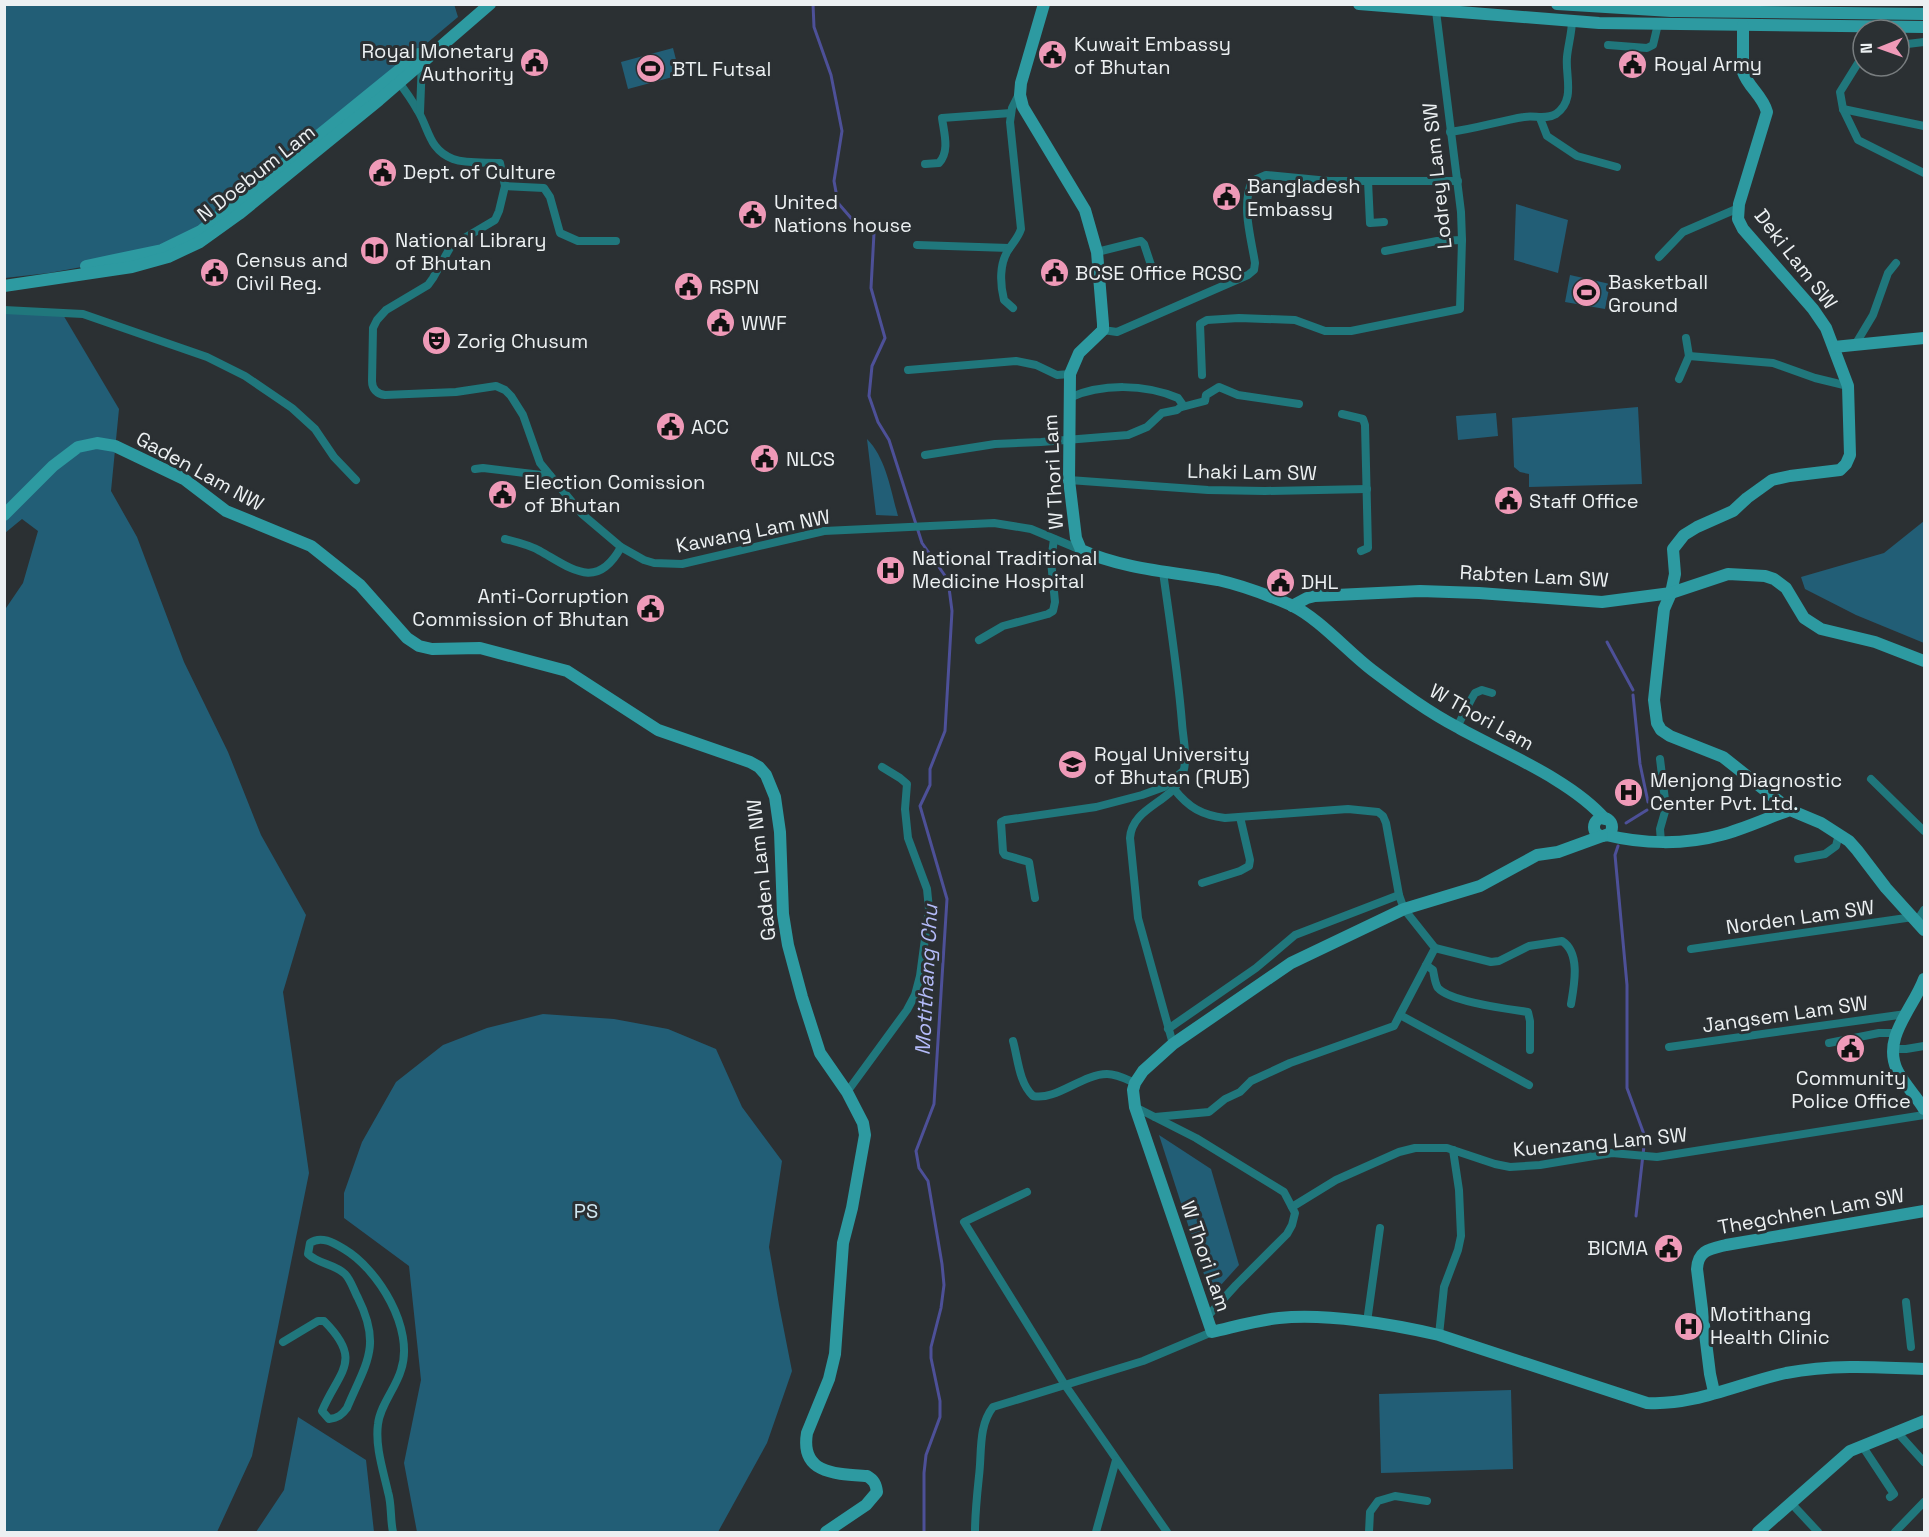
<svg xmlns="http://www.w3.org/2000/svg" width="1929" height="1537" viewBox="0 0 1929 1537" font-family="'Space Grotesk',sans-serif">
	<rect width="100%" height="100%" fill="#2b3033"/>
	<g fill="#225e76">
		<polygon points="454,4 458,17 209,226 153,254 49,273 5,278 4,5"/>
		<polygon points="673,48 680,75 628,89 621,62"/>
		<polygon points="1516,204 1568,220 1558,273 1514,260"/>
		<polygon points="1570,275 1610,284 1605,309 1565,302"/>
		<polygon points="5,308 62,313 119,409 111,491 137,537 184,662 228,752 261,835 306,915 283,992 309,1173 252,1456 217,1532 5,1532 4,611 23,583 38,531 22,519 5,533"/>
		<polygon points="1638,407 1642,484 1529,487 1529,474 1520,472 1514,467 1512,418"/>
		<polygon points="1496,413 1498,436 1458,440 1456,416"/>
		<path d="M867,439C886,458 891,491 898,516L876,515Z"/>
		<polygon points="1924,521 1924,643 1856,615 1805,589 1801,577 1884,553"/>
		<polygon points="543,1014 614,1019 668,1029 716,1049 742,1107 782,1161 769,1247 779,1305 792,1371 767,1443 718,1532 417,1532 404,1463 421,1380 409,1266 344,1218 344,1193 362,1142 396,1082 443,1045 487,1028"/>
		<polygon points="1159,1135 1211,1169 1239,1265 1211,1296"/>
		<polygon points="1511,1390 1513,1469 1381,1473 1379,1394"/>
		<polygon points="298,1417 366,1460 374,1532 256,1532 284,1490"/>
	</g>
	<g fill="none" stroke-linecap="round" stroke-linejoin="round">
		<g stroke="#4d5098" stroke-width="3">
			<polyline points="813,4 814,27 831,75 842,131 834,181 838,203 851,218 874,233 871,288 885,338 872,366 869,396 878,422 889,440 922,543 948,580 952,611 945,731 930,769 930,785 920,806 947,899 934,1104 916,1151 919,1168 928,1181 942,1264 944,1285 941,1308 931,1347 931,1358 940,1401 940,1417 926,1455 924,1473 924,1532"/>
			<polyline points="1607,642 1633,690"/>
			<polyline points="1633,695 1640,764 1648,802"/>
			<polyline points="1626,823 1647,810"/>
			<polyline points="1618,846 1615,855 1627,985 1627,1088 1645,1137 1636,1216"/>
		</g>
		<g stroke="#20777c" stroke-width="8">
			<polyline points="1608,45 1647,48 1653,45 1658,24"/>
			<polyline points="1899,45 1924,42"/>
			<polyline points="1863,55 1840,92 1843,109 1858,140 1924,173"/>
			<path d="M397,80C404,89 412,100 418,111C429,129 429,150 453,159C467,164 485,162 500,163L505,186L499,211L495,220L451,246L433,278L428,285L386,310L377,320L373,328L372,381C372,389 377,394 385,395L456,392L496,386L505,390L511,396L523,415L540,463L582,514L621,547L644,560L654,563L682,564L824,531L994,523L1031,529L1081,550"/>
			<polyline points="1843,109 1924,126"/>
			<polyline points="420,112 422,60"/>
			<polyline points="1540,118 1547,136 1577,156 1617,167"/>
			<path d="M1450,132C1475,129 1499,121 1524,117C1534,115 1546,120 1556,114C1576,100 1565,76 1567,57C1568,45 1572,33 1572,20"/>
			<path d="M925,164L939,163C950,151 944,133 942,118L1011,113"/>
			<polyline points="1368,181 1370,223 1384,222"/>
			<polyline points="505,186 544,188 550,197 560,233 578,241 616,241"/>
			<polyline points="917,245 1009,248"/>
			<polyline points="1385,251 1437,241 1462,240"/>
			<polyline points="1097,252 1141,241 1144,244 1154,274"/>
			<polyline points="1659,257 1683,232 1734,210 1738,210"/>
			<path d="M1013,308L1004,300C1000,284 999,263 1009,249C1014,241 1018,238 1021,229L1010,122L1012,108L1020,92"/>
			<polyline points="4,310 83,314 207,357 245,376 292,408 315,429 334,457 356,480"/>
			<path d="M1103,330L1117,332L1248,275L1254,270L1255,263C1251,237 1241,206 1252,181L1266,175L1329,181H1458"/>
			<polyline points="1686,338 1689,356"/>
			<polyline points="1855,345 1873,315 1888,273 1896,263"/>
			<polyline points="908,370 1016,361 1036,365 1057,375 1070,374"/>
			<polyline points="1202,375 1200,324 1207,320 1239,318 1295,320 1325,331 1351,331 1460,309 1462,240 1461,212 1436,11"/>
			<polyline points="1679,379 1689,356 1773,363 1815,378 1848,386"/>
			<polyline points="1182,407 1205,401 1206,395 1219,387 1238,395 1299,404"/>
			<polyline points="1342,414 1363,419 1365,425 1368,548 1361,551"/>
			<path d="M925,455L995,444L1041,442L1128,435L1147,427L1162,413L1177,410L1183,405L1178,398C1145,384 1102,383 1069,398"/>
			<polyline points="475,469 483,468 550,476"/>
			<polyline points="1069,480 1208,490 1265,491 1367,489"/>
			<path d="M505,539C517,542 530,545 540,551C572,569 597,591 621,547"/>
			<path d="M1163,572C1170,622 1178,673 1182,723C1183,739 1188,758 1183,773C1174,803 1132,806 1130,838L1138,918L1173,1044"/>
			<polyline points="979,640 1003,626 1048,614 1053,611 1055,602 1051,561 1054,539"/>
			<polyline points="1457,727 1472,698 1475,693 1482,690 1492,693"/>
			<polyline points="1660,759 1666,808 1660,829 1661,842"/>
			<polyline points="1871,779 1924,831"/>
			<polyline points="1798,859 1825,854 1836,846 1839,834"/>
			<polyline points="1202,883 1240,871 1249,866 1250,860 1240,817"/>
			<polyline points="1035,898 1029,862 1005,855 1003,852 1001,822 1005,820 1096,807 1142,795 1164,787 1183,771"/>
			<polyline points="1917,921 1924,910"/>
			<path d="M1435,948L1491,962L1499,961L1529,946L1562,941C1581,953 1574,986 1571,1004"/>
			<polyline points="1691,949 1913,917"/>
			<path d="M1426,965L1433,970C1434,975 1435,984 1438,988C1450,1002 1508,1009 1528,1012L1530,1021V1050"/>
			<polyline points="1400,1015 1529,1085"/>
			<polyline points="1168,1029 1256,968 1295,935 1399,895"/>
			<path d="M1013,1041C1018,1059 1019,1083 1033,1096C1056,1101 1082,1074 1107,1074C1117,1074 1126,1079 1135,1083"/>
			<polyline points="1829,1043 1879,1033 1896,1033"/>
			<polyline points="1669,1047 1906,1014"/>
			<polyline points="1892,1049 1906,1049 1924,1046"/>
			<polyline points="847,1092 907,1010 915,995 920,976 929,909 927,889 908,838 905,809 907,784 900,778 882,767"/>
			<polyline points="1135,1107 1196,1138 1284,1192 1295,1213 1292,1225 1287,1234 1236,1285 1206,1318"/>
			<path d="M1155,1117L1209,1112L1225,1099L1240,1092L1251,1081L1290,1063L1394,1026L1435,948L1404,909L1399,895L1386,823L1383,816L1378,812L1348,809L1225,818C1202,815 1189,808 1174,789"/>
			<polyline points="1027,1192 964,1222 1065,1385 1167,1532"/>
			<polyline points="1292,1207 1336,1180 1399,1152 1415,1148 1447,1148 1495,1164 1510,1167 1540,1165 1612,1153 1657,1157 1924,1115"/>
			<polyline points="1906,1302 1911,1347"/>
			<polyline points="1367,1322 1380,1228"/>
			<polyline points="1439,1335 1444,1287 1458,1250 1461,1236 1459,1190 1453,1150"/>
			<path d="M283,1342L318,1321H324C364,1361 339,1371 322,1411L329,1419C338,1418 342,1415 347,1408C366,1363 382,1346 358,1298C354,1291 351,1280 345,1274C335,1264 318,1264 308,1254L310,1243C321,1235 334,1243 344,1249C378,1269 415,1329 401,1370C396,1388 380,1405 378,1424C375,1446 383,1470 388,1492C392,1505 390,1519 393,1532"/>
			<polyline points="1897,1432 1924,1462"/>
			<polyline points="1863,1447 1894,1494 1890,1497"/>
			<polyline points="1791,1503 1818,1532"/>
			<path d="M975,1532C975,1513 977,1495 979,1476C982,1453 978,1426 993,1407L1143,1361L1212,1332"/>
			<polyline points="1096,1532 1116,1460"/>
			<polyline points="1369,1532 1370,1512 1378,1501 1395,1496 1427,1501"/>
			<polyline points="1895,1532 1924,1502"/>
		</g>
		<g stroke="#2d9aa1" stroke-width="12">
			<path d="M1044,4L1021,83L1020,95L1023,107L1085,210L1097,252L1103,324V330L1079,353L1070,374L1069,480L1076,538L1081,550C1123,569 1172,572 1218,580C1240,585 1270,596 1291,605C1320,619 1347,651 1372,670C1400,691 1428,712 1459,728C1504,753 1571,780 1605,819"/>
			<polyline points="1359,4 1599,23 1924,27"/>
			<polyline points="1557,4 1671,11 1924,14"/>
			<path d="M1743,25V72C1748,87 1763,96 1767,112L1739,204L1738,219L1743,229L1813,309L1826,328L1848,386L1850,455L1846,464L1840,470L1790,476L1772,480L1747,498L1733,511L1697,527L1684,535L1673,549L1675,574L1671,593L1664,609L1654,700L1657,723L1661,730L1670,736L1723,757L1790,810"/>
			<polyline points="86,266 162,250 201,231 419,54"/>
			<polyline points="4,286 132,267 168,257 200,242 239,214 379,100 490,4"/>
			<polyline points="1834,347 1924,338"/>
			<path d="M4,515L53,466L78,447L97,443L115,446L184,479L226,511L311,546L360,585L407,638L419,646L432,649L480,648L567,671L658,730L750,762L759,767L766,775L775,797L780,832L783,914L788,945L802,997L820,1053L847,1092L863,1123L865,1135L852,1208L843,1243L835,1354L829,1379L807,1433C800,1474 836,1474 867,1476C874,1480 876,1484 877,1492L866,1505L826,1532"/>
			<polyline points="1292,606 1307,598 1315,596 1420,591 1479,593 1602,602 1671,593 1728,574 1765,576 1774,579 1786,588 1804,618 1821,629 1875,642 1924,661"/>
			<circle cx="1603" cy="827" r="9"/>
			<path d="M1606,835C1642,844 1685,845 1721,835C1744,829 1767,818 1790,810L1821,823L1849,841L1857,850L1886,888L1924,930"/>
			<path d="M1602,836L1558,852L1537,855L1480,886L1404,909L1291,963L1173,1044L1143,1071L1135,1083L1133,1090L1135,1107L1212,1332C1234,1327 1257,1320 1279,1318C1326,1313 1392,1324 1439,1335L1647,1403C1694,1406 1740,1383 1786,1373C1833,1364 1878,1367 1924,1369"/>
			<path d="M1924,979C1913,1009 1882,1037 1897,1070C1904,1084 1916,1096 1924,1109"/>
			<path d="M1714,1392L1710,1374L1697,1269C1698,1250 1710,1249 1726,1245L1924,1211"/>
			<polyline points="1758,1532 1850,1451 1924,1421"/>
		</g>
	</g>
	<defs>
		<symbol id="civic-disc" viewBox="-11 -11 22 22"><circle r="9.5" fill="#ef9ab8" stroke="#2b3033"/><path d="M-.6-6.5H3V-4.5H.6V-3L4-1V1h2V6H-6V1h2V-1L-.6-3ZM-1.2 2.5V6h2.4V2.5Z" fill="#111"/></symbol>
		<symbol id="stadium-disc" viewBox="-11 -11 22 22"><circle r="9.5" fill="#ef9ab8" stroke="#2b3033"/><path d="M0-5a6.5 5 0 1 0 0 10a6.5 5 0 1 0 0-10ZM-3.5-1.8h7v3.6h-7Z" fill="#111"/></symbol>
		<symbol id="library-disc" viewBox="-11 -11 22 22"><circle r="9.5" fill="#ef9ab8" stroke="#2b3033"/><path d="M-6-4Q-3-5.5-.7-3.5V5Q-3 3-6 4ZM6-4Q3-5.5 .7-3.5V5Q3 3 6 4Z" fill="#111"/></symbol>
		<symbol id="theatre-disc" viewBox="-11 -11 22 22"><circle r="9.5" fill="#ef9ab8" stroke="#2b3033"/><path d="M-5-5.5Q0-4 5-5.5V0Q5 5 0 6Q-5 5-5 0ZM-3.3-2.5H-1v1.5H-3.3ZM1-2.5H3.3v1.5H1ZM-2.8 1Q0 5.5 2.8 1Z" fill="#111"/></symbol>
		<symbol id="hospital-disc" viewBox="-11 -11 22 22"><circle r="9.5" fill="#ef9ab8" stroke="#2b3033"/><path d="M-5-5h3v3.5h4V-5h3V5h-3V1.5h-4V5h-3Z" fill="#111"/></symbol>
		<symbol id="university-disc" viewBox="-11 -11 22 22"><circle r="9.5" fill="#ef9ab8" stroke="#2b3033"/><path d="M0-5L7-2L0 1L-7-2ZM-4 1L0 2.5L4 1V4Q0 6-4 4Z" fill="#111"/></symbol>
	</defs>
	<g fill-rule="evenodd">
		<use href="#civic-disc" x="1036" y="38" width="33" height="33"/>
		<use href="#civic-disc" x="518" y="46" width="33" height="33"/>
		<use href="#civic-disc" x="1616" y="48" width="33" height="33"/>
		<use href="#stadium-disc" x="634" y="52" width="33" height="33"/>
		<use href="#civic-disc" x="366" y="156" width="33" height="33"/>
		<use href="#civic-disc" x="1210" y="180" width="33" height="33"/>
		<use href="#civic-disc" x="736" y="198" width="33" height="33"/>
		<use href="#library-disc" x="358" y="234" width="33" height="33"/>
		<use href="#civic-disc" x="198" y="256" width="33" height="33"/>
		<use href="#civic-disc" x="1038" y="256" width="33" height="33"/>
		<use href="#civic-disc" x="672" y="270" width="33" height="33"/>
		<use href="#stadium-disc" x="1570" y="276" width="33" height="33"/>
		<use href="#civic-disc" x="704" y="306" width="33" height="33"/>
		<use href="#theatre-disc" x="420" y="324" width="33" height="33"/>
		<use href="#civic-disc" x="654" y="410" width="33" height="33"/>
		<use href="#civic-disc" x="748" y="442" width="33" height="33"/>
		<use href="#civic-disc" x="486" y="478" width="33" height="33"/>
		<use href="#civic-disc" x="1492" y="484" width="33" height="33"/>
		<use href="#hospital-disc" x="874" y="554" width="33" height="33"/>
		<use href="#civic-disc" x="1264" y="566" width="33" height="33"/>
		<use href="#civic-disc" x="634" y="592" width="33" height="33"/>
		<use href="#university-disc" x="1056" y="748" width="33" height="33"/>
		<use href="#hospital-disc" x="1612" y="776" width="33" height="33"/>
		<use href="#civic-disc" x="1834" y="1032" width="33" height="33"/>
		<use href="#civic-disc" x="1652" y="1232" width="33" height="33"/>
		<use href="#hospital-disc" x="1672" y="1310" width="33" height="33"/>
	</g>
	<g text-anchor="middle" dominant-baseline="central" stroke-width="6" stroke-linejoin="round" paint-order="stroke">
		<g font-size="20" fill="#ecf0f2" stroke="#2b3033" text-anchor="start">
			<text x="1074" y="44">Kuwait Embassy<tspan x="1074" dy="23">of Bhutan</tspan></text>
			<text x="514" y="51" text-anchor="end">Royal Monetary<tspan x="514" dy="23">Authority</tspan></text>
			<text x="1654" y="64">Royal Army</text>
			<text x="672" y="69">BTL Futsal</text>
			<text x="403" y="172">Dept. of Culture</text>
			<text x="1247" y="186">Bangladesh<tspan x="1247" dy="23">Embassy</tspan></text>
			<text x="774" y="202">United<tspan x="774" dy="23">Nations house</tspan></text>
			<text x="395" y="240">National Library<tspan x="395" dy="23">of Bhutan</tspan></text>
			<text x="236" y="260">Census and<tspan x="236" dy="23">Civil Reg.</tspan></text>
			<text x="1075" y="273">BCSE Office RCSC</text>
			<text x="1608" y="282">Basketball<tspan x="1608" dy="23">Ground</tspan></text>
			<text x="709" y="287">RSPN</text>
			<text x="741" y="323">WWF</text>
			<text x="457" y="341">Zorig Chusum</text>
			<text x="691" y="427">ACC</text>
			<text x="786" y="459">NLCS</text>
			<text x="524" y="482">Election Comission<tspan x="524" dy="23">of Bhutan</tspan></text>
			<text x="1529" y="501">Staff Office</text>
			<text x="912" y="558">National Traditional<tspan x="912" dy="23">Medicine Hospital</tspan></text>
			<text x="1301" y="582">DHL</text>
			<text x="629" y="596" text-anchor="end">Anti-Corruption<tspan x="629" dy="23">Commission of Bhutan</tspan></text>
			<text x="1094" y="754">Royal University<tspan x="1094" dy="23">of Bhutan (RUB)</tspan></text>
			<text x="1650" y="780">Menjong Diagnostic<tspan x="1650" dy="23">Center Pvt. Ltd.</tspan></text>
			<text x="1851" y="1078" text-anchor="middle">Community<tspan x="1851" dy="23">Police Office</tspan></text>
			<text x="1648" y="1248" text-anchor="end">BICMA</text>
			<text x="1710" y="1314">Motithang<tspan x="1710" dy="23">Health Clinic</tspan></text>
		</g>
		<g font-size="20" fill="#ecf0f2" stroke="#2b3033">
			<text transform="translate(256 173) rotate(-38)">N Doebum Lam</text>
			<text transform="translate(1437 176) rotate(-96)">Lodrey Lam SW</text>
			<text transform="translate(1796 259) rotate(52)">Deki Lam SW</text>
			<text transform="translate(200 471) rotate(29)">Gaden Lam NW</text>
			<text transform="translate(1053 472) rotate(-93)">W Thori Lam</text>
			<text transform="translate(1252 472) rotate(1)">Lhaki Lam SW</text>
			<text transform="translate(753 531) rotate(-11)">Kawang Lam NW</text>
			<text transform="translate(1534 576) rotate(3)">Rabten Lam SW</text>
			<text transform="translate(1482 717) rotate(29)">W Thori Lam</text>
			<text transform="translate(761 870) rotate(-96)">Gaden Lam NW</text>
			<text transform="translate(1800 917) rotate(-8)">Norden Lam SW</text>
			<text transform="translate(1785 1014) rotate(-8)">Jangsem Lam SW</text>
			<text transform="translate(1600 1142) rotate(-5)">Kuenzang Lam SW</text>
			<text transform="translate(1811 1211) rotate(-10)">Thegchhen Lam SW</text>
			<text transform="translate(1206 1256) rotate(71)">W Thori Lam</text>
		</g>
		<g font-size="20" fill="#d0e8f2" stroke="#2b3033">
			<text x="586" y="1211">PS</text>
		</g>
		<g font-size="21" font-style="italic" fill="#b4bbf9" stroke="#2b3033">
			<text transform="translate(926 980) rotate(-87)">Motithang Chu</text>
		</g>
	</g>
	<rect width="1929" height="1537" fill="none" stroke="#ecf0f2" stroke-width="12"/>
	<g transform="translate(1881 48) rotate(269)"><circle r="28" fill="#2b3033" stroke="#787d7f" stroke-width="1.5"/>
	<path d="M0-4.5L10 22L0 15L-10 22Z" fill="#ef9ab8"/>
	<text y="-9" font-size="16" font-weight="bold" text-anchor="middle" fill="#ecf0f2">N</text>
	</g>
</svg>
